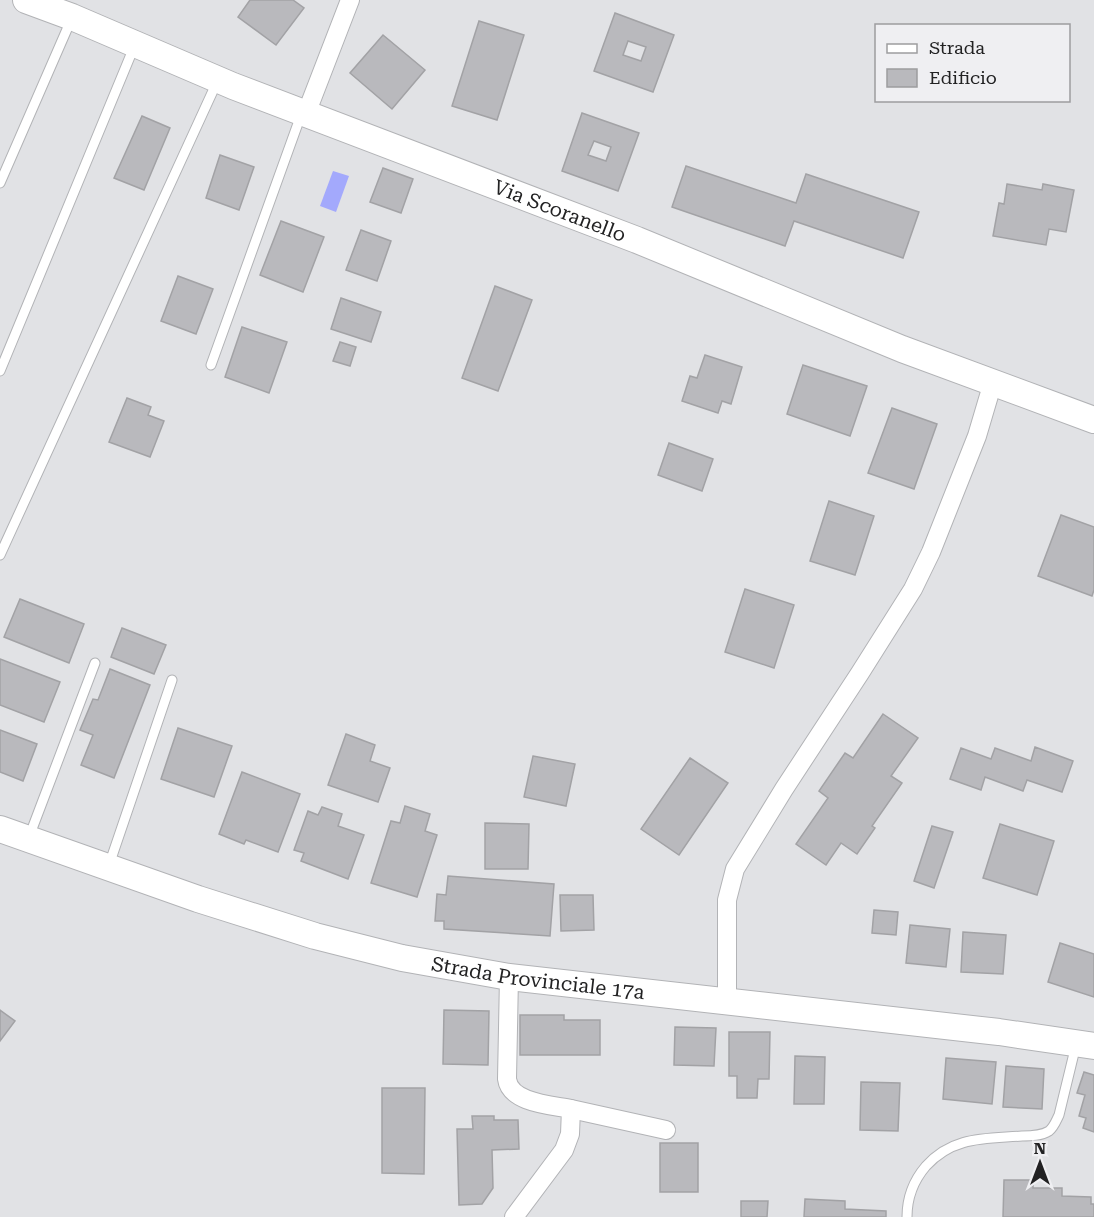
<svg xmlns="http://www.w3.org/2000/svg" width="1094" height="1217" viewBox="0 0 1094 1217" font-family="'Roboto Serif',serif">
	<rect width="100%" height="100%" fill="#e1e2e5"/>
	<polygon fill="#a3a9fc" points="333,171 349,176 336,212 320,206"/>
	<g fill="#b9b9bd" stroke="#a2a2a5" stroke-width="1.5" fill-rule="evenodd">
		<polygon points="250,0 293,0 304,8 276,45 238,17"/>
		<path d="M615,13L674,35L653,92L594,71ZM628,41L646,47L641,61L623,55Z"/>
		<polygon points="479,21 524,35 497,120 452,106"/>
		<polygon points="383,35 425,70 392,109 350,73"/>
		<path d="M582,113L639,133L618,191L562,171ZM594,141L611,147L606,161L588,155Z"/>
		<polygon points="142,116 170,128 144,190 114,178"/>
		<polygon points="220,155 254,167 239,210 206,198"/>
		<polygon points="686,166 796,203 806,174 919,212 903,258 794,221 785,246 672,207"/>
		<polygon points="383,168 413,179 401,213 370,202"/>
		<polygon points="1007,184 1042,190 1043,184 1074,190 1066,232 1049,229 1046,245 993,236 999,203 1004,204"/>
		<polygon points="281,221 324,237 303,292 260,275"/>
		<polygon points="361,230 391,241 377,281 346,270"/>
		<polygon points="178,276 213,289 196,334 161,321"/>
		<polygon points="495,286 532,300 498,391 462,378"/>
		<polygon points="341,298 381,312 371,342 331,329"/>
		<polygon points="242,327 287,342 269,393 225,377"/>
		<polygon points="340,342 356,347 350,366 333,361"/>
		<polygon points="705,355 742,367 731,404 722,401 718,413 682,401 690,376 697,378"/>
		<polygon points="803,365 867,386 850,436 787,414"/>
		<polygon points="127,398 151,407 148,415 164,421 150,457 109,442"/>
		<polygon points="892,408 937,424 914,489 868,473"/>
		<polygon points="669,443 713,459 702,491 658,475"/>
		<polygon points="829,501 874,516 855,575 810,561"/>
		<polygon points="1061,515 1094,527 1094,590 1092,596 1038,576"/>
		<polygon points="745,589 794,605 774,668 725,652"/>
		<polygon points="20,599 84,624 69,663 4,637"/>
		<polygon points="122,628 166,645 154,674 111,657"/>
		<polygon points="0,659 60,682 44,722 0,705"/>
		<polygon points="110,669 150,685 114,778 81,765 93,735 80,730 93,699 98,700"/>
		<polygon points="883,714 918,738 891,776 902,783 872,826 875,828 857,854 841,843 826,865 796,844 828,798 819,791 845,753 853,758"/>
		<polygon points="178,728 232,746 214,797 161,779"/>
		<polygon points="0,730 37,744 23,781 0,772"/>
		<polygon points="346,734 375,745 370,761 390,768 378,802 328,785"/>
		<polygon points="1035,747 1073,761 1062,792 1027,780 1023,791 985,777 981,790 950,779 961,748 991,759 995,748 1031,761"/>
		<polygon points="533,756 575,764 566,806 524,797"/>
		<polygon points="690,758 728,783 679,855 641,829"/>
		<polygon points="242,772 300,794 278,852 246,840 244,844 219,834"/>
		<polygon points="405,806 430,814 425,831 437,835 417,897 371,883 391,821 400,823"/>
		<polygon points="322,807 342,814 338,826 364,835 348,879 301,861 304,853 294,850 308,811 318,815"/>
		<polygon points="485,823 529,824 528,869 485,869"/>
		<polygon points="1000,824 1054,841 1037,895 983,878"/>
		<polygon points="932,826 953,832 934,888 914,881"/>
		<polygon points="448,876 554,884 550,936 444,929 444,921 435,921 437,894 446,895"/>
		<polygon points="560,895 593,895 594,930 561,931"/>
		<polygon points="874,910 898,912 896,935 872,933"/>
		<polygon points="910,925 950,929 946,967 906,963"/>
		<polygon points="963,932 1006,935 1003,974 961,972"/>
		<polygon points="1060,943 1094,954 1094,997 1048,982"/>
		<polygon points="0,1010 15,1021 0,1041"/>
		<polygon points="444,1010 489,1011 488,1065 443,1064"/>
		<polygon points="520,1015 564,1015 564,1020 600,1020 600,1055 520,1055"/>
		<polygon points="675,1027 716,1028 714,1066 674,1065"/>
		<polygon points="729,1032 770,1032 769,1079 758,1079 757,1098 737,1098 737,1076 729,1076"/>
		<polygon points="795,1056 825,1057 824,1104 794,1104"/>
		<polygon points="946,1058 996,1062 992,1104 943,1099"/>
		<polygon points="1006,1066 1044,1069 1042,1109 1003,1107"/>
		<polygon points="1084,1072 1094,1075 1094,1132 1083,1128 1086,1118 1079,1116 1085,1095 1077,1093"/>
		<polygon points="861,1082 900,1083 898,1131 860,1130"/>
		<polygon points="382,1088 425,1088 424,1174 382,1173"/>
		<polygon points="472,1116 494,1116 494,1120 518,1120 519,1149 492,1150 493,1188 482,1204 459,1205 457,1129 473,1129"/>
		<rect x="660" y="1143" width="38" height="49"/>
		<polygon points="1004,1180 1033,1180 1033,1188 1062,1188 1062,1196 1091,1197 1091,1204 1094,1204 1094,1217 1003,1217"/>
		<polygon points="805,1199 845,1201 845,1209 886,1211 886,1217 804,1217"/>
		<polygon points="741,1201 768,1201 767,1217 741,1217"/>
	</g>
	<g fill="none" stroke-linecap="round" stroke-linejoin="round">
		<defs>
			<g id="lane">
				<polyline points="0,183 71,20"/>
				<polyline points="211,365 301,115"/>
				<polyline points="0,371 134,47"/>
				<polyline points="0,555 217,82"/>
				<polyline points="29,837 95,663"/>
				<polyline points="109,865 172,680"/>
				<path d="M907,1217C907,1198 914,1180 926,1166C953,1136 985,1139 1022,1136C1030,1136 1041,1136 1049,1131C1054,1127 1056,1121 1059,1115L1076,1045"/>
			</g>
			<g id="street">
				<polyline points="306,114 350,0"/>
				<path d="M509,977L507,1079C510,1103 551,1105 571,1109L570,1134L564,1150L514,1217"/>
				<polyline points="727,1002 727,900 735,869 784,789 860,673 913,589 931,552 977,436 993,382"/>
				<polyline points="571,1109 666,1130"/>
			</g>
			<g id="secondary">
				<path id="s1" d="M26,0L72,17L233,86L637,240L902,349L1094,420"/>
				<path id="s2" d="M0,829L198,899L315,936L402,958L509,977L999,1032L1094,1046"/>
			</g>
		</defs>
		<use href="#lane" stroke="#b2b3b6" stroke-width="11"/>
		<use href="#street" stroke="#b2b3b6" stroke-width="20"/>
		<use href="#secondary" stroke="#b2b3b6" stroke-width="28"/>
		<use href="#lane" stroke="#fff" stroke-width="9"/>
		<use href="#street" stroke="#fff" stroke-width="18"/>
		<use href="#secondary" stroke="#fff" stroke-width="26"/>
	</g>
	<g text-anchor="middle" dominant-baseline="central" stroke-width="6" stroke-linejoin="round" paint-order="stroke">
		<g font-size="20" fill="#222223" stroke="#efeff2">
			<text stroke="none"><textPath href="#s1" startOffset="574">Via Scoranello</textPath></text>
			<text stroke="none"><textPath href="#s2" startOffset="560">Strada Provinciale 17a</textPath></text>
		</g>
	</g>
	<rect x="875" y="24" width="195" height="78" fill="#efeff2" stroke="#9d9d9f" stroke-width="1.5"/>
	<rect x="887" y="44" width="30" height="9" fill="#ffffff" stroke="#9d9d9f" stroke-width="1.5"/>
	<text x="929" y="54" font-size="18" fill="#222223">Strada</text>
	<rect x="887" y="69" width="30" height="18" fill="#b9b9bd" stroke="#9d9d9f" stroke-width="1.5"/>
	<text x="929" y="84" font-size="18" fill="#222223">Edificio</text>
	<g transform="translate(1040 1163)" stroke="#efeff2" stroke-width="4.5" paint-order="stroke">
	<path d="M0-4.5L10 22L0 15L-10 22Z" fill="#222223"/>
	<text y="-9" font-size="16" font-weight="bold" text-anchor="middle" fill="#222223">N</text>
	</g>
</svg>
